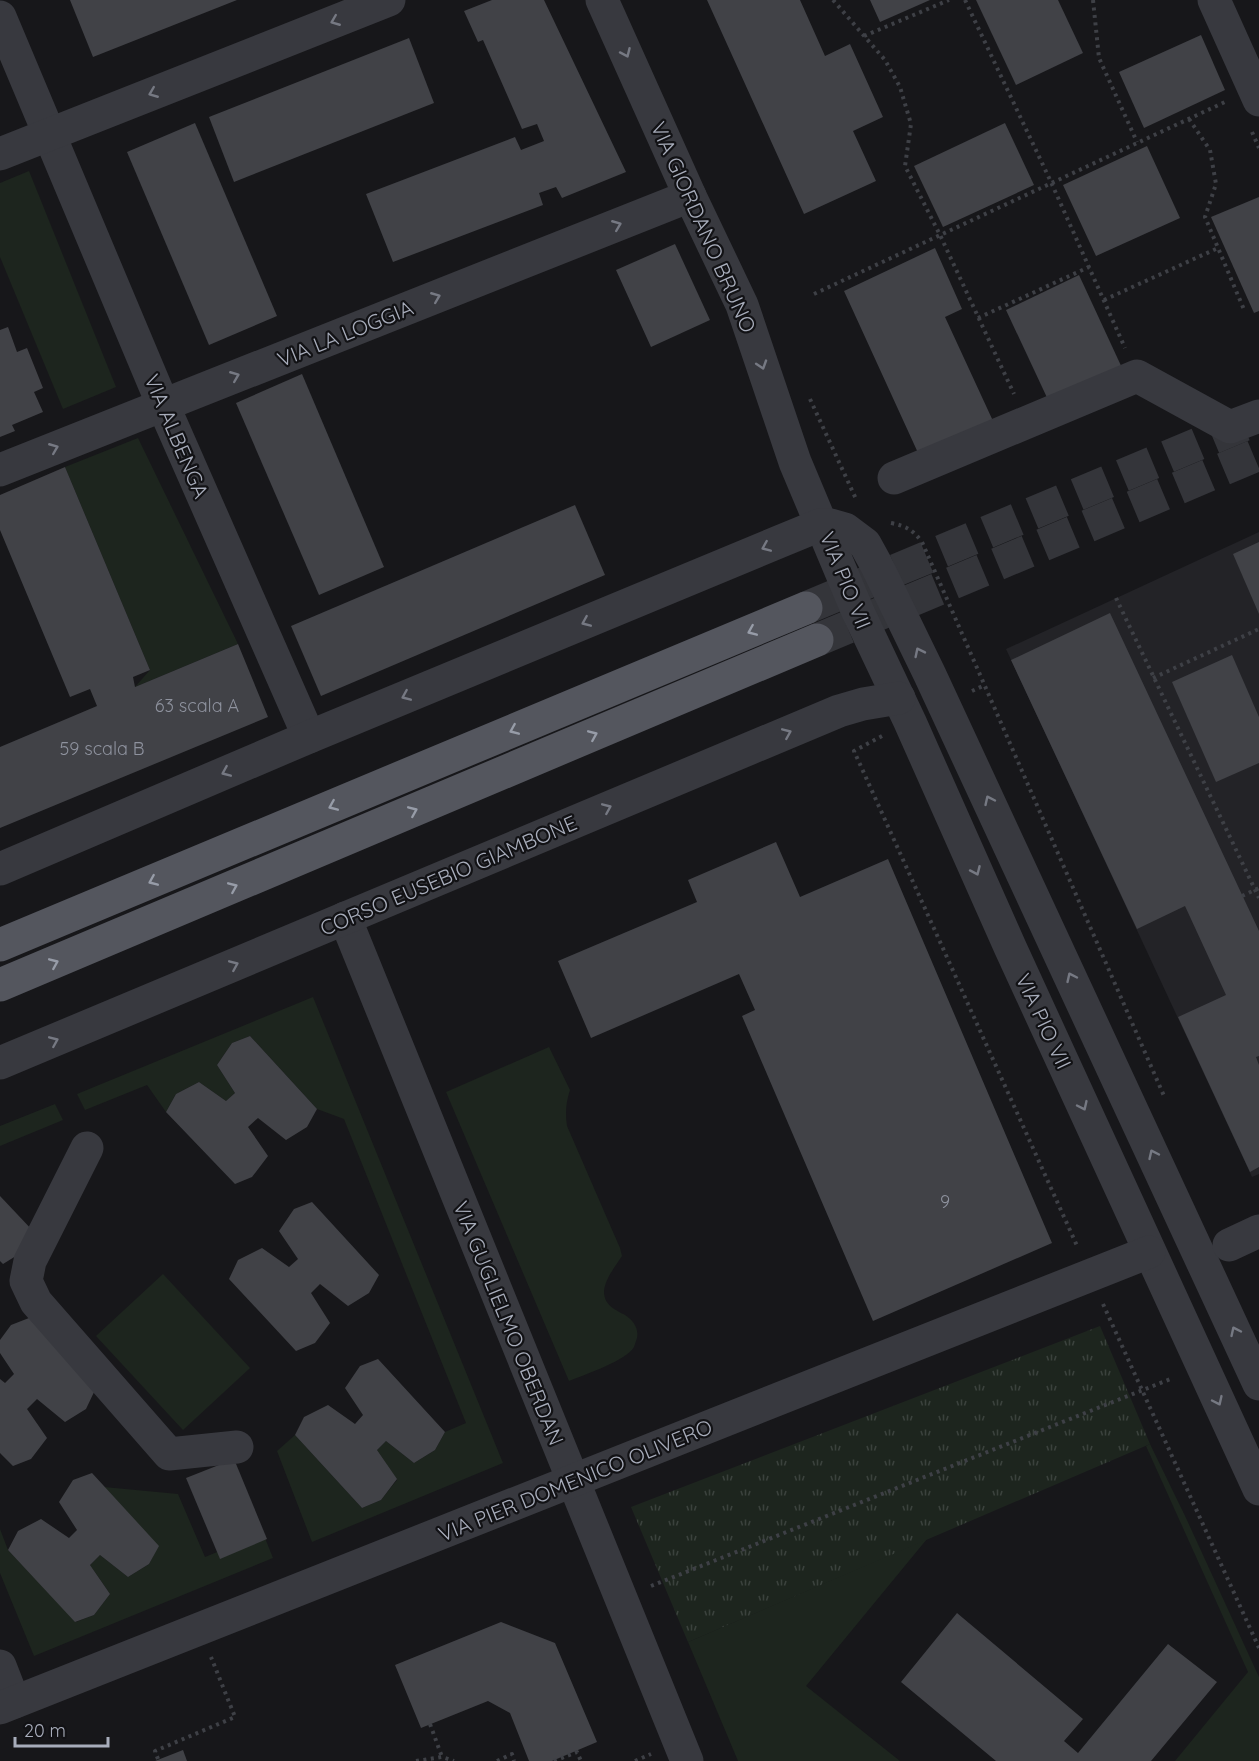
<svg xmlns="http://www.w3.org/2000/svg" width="1259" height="1761" viewBox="0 0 1259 1761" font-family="Quicksand,sans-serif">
	<defs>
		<pattern id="park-tufts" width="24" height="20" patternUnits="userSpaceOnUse" patternTransform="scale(1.5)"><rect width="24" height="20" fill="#1d251e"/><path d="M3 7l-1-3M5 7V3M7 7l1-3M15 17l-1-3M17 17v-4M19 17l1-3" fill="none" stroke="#3b423d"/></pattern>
	</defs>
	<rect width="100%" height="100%" fill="#17171a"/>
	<polygon fill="#232327" points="1259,532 1259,1174 1252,1177 1006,649"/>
	<g fill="#1d251e">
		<polygon points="29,171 116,387 63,409 0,257 0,183"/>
		<polygon points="138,438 238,644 135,687 150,670 65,467"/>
		<polygon points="313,997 503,1463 312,1542 277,1451 295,1435 362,1508 381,1500 397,1480 377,1450 386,1441 414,1463 435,1450 445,1432 466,1423 344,1119 317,1109 250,1036 232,1043 217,1065 235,1093 226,1101 199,1082 176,1094 166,1112 147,1085 85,1110 77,1094"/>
		<path d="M549,1047L570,1090C566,1102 565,1113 567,1126L620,1248L622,1256C615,1267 604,1280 604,1293C605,1306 616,1310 625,1315C633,1320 639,1328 637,1338C636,1341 635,1344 634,1347C627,1360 584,1375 569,1381L446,1092Z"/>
		<polygon points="55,1104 63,1120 0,1146 0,1126"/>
		<polygon points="163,1274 250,1368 183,1430 96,1336"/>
		<polygon points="1150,1444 1186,1518 1259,1677 1259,1761 1175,1761 1248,1672 1146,1446"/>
		<polygon points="104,1487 178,1494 205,1557 263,1533 273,1558 34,1656 0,1573 0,1529 8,1550 76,1622 94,1615 110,1594 90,1565 100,1555 128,1577 149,1564 158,1546"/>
		<polygon points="927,1539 806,1686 900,1761 738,1761 688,1642"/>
	</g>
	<polygon fill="url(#park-tufts)" points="1100,1326 1150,1444 688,1642 631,1507"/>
	<g fill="#414247">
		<polygon points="70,0 237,0 93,57"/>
		<polygon points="492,0 544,0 626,172 562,198 556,187 539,193 543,205 393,262 366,194 515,137 521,150 544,141 537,124 522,129 483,40 478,42 464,11"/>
		<polygon points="707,0 800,0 825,56 850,44 883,117 853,131 876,181 804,214"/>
		<polygon points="870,0 930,0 880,22"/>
		<polygon points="976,0 1058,0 1083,53 1016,85"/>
		<polygon points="1201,35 1225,90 1144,128 1119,72"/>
		<polygon points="409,38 434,103 234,182 209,117"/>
		<polygon points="195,123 277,316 209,345 127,152"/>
		<polygon points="1005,123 1034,185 943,227 914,166"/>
		<polygon points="1147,146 1180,218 1096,256 1063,185"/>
		<polygon points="1259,197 1259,311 1254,313 1211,217"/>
		<polygon points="675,244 710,320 651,347 616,270"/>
		<polygon points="935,248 962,309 945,317 993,421 919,455 844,291"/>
		<polygon points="1079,275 1123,370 1050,404 1006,310"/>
		<polygon points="8,327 17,352 27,348 43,388 34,392 43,412 12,425 15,431 0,437 0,330"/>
		<polygon points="302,374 384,567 319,595 236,403"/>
		<polygon points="65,467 150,670 133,677 135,687 238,644 268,717 0,828 0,747 97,706 90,689 70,697 0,530 0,495"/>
		<polygon points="575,505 605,575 321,696 291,626"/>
		<polygon points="1259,542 1259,614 1233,554"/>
		<polygon points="1110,613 1259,931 1259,1056 1256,1057 1259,1065 1259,1167 1250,1172 1178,1017 1226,995 1185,906 1137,929 1011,660"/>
		<polygon points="1232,655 1259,717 1259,763 1216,782 1172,682"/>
		<polygon points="776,842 800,897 888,859 1052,1243 873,1321 742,1016 755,1010 739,974 591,1038 558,961 697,902 688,880"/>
		<polygon points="250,1036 317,1109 307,1127 286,1140 258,1118 248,1127 268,1156 252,1177 235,1184 166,1112 176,1094 199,1082 226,1101 235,1093 217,1065 232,1043"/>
		<polygon points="0,1196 34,1232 24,1251 3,1264 0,1261"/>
		<polygon points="312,1202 379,1275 369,1293 348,1306 320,1284 311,1293 330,1323 315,1343 296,1351 229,1279 238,1260 262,1248 289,1267 298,1259 279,1231 294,1209"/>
		<polygon points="29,1318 95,1390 86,1409 65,1422 37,1399 27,1409 47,1438 31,1459 13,1466 0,1453 0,1379 5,1383 14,1374 0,1353 0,1340 11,1325"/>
		<polygon points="378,1359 445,1432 435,1450 414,1463 386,1441 377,1450 397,1479 381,1500 362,1508 295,1435 304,1417 328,1405 355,1424 363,1415 345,1388 360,1366"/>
		<polygon points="234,1459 267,1539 220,1559 186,1478"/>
		<polygon points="92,1473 159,1546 149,1564 128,1577 100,1555 90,1565 110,1594 94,1615 75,1622 8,1550 18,1531 41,1519 69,1538 77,1530 59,1502 73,1480"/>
		<polygon points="957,1613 1083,1719 1064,1741 1078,1753 1168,1644 1217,1682 1151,1761 996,1761 901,1682"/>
		<polygon points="501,1622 555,1643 597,1742 552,1761 529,1761 510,1713 488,1701 421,1728 395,1665"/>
		<polygon points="183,1750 187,1761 155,1761"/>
	</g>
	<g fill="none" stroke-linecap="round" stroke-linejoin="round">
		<g stroke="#34353a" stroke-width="33" stroke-dasharray="33 16" stroke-linecap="butt">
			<polyline points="806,608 1255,420"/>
			<polyline points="817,640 1259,454"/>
		</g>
		<g stroke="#3e4046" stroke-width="4" stroke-dasharray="3 4.5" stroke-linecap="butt">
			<polyline points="833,0 885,60 900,87 911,124 905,166 940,235 1014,394"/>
			<polyline points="965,0 1051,182 1125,348"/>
			<polyline points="1093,0 1099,58 1137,142"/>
			<polyline points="864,36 949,0"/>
			<polyline points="1189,119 1210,150 1216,184 1205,217 1245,312"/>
			<polyline points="1252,132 1259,148"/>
			<polyline points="814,294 1225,102"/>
			<polyline points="1104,300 1218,248"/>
			<polyline points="978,318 1089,267"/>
			<polyline points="810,399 856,499"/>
			<path d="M891,523C906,526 913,530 922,542L1164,1096"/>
			<polyline points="1116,598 1259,898"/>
			<polyline points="1153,678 1259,629"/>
			<polyline points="972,691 985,685"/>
			<polyline points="882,736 854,751 1078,1248"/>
			<polyline points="1242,896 1259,888"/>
			<polyline points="1103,1304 1259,1648"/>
			<polyline points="651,1586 1173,1378"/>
			<polyline points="430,1724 442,1757"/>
			<polyline points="158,1759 155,1751 235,1717 211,1657"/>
			<polyline points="416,1761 442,1757 454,1761"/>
			<polyline points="497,1761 512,1754 514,1761"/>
			<polyline points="554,1761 577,1752 581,1761"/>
			<polyline points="635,1761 651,1754"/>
		</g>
		<g stroke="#38393f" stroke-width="33">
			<polyline points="602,0 690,196 742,305 795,462 858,612 910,722 1010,947 1259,1489"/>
			<polyline points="1214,0 1259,100"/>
			<polyline points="0,17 163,405 309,737"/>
			<polyline points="0,154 389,0"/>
			<polyline points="0,470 690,196"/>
			<polyline points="894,478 1137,376 1230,427 1259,416"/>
			<polyline points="0,869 309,737 781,541 820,525 831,525 845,529 865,544 876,564 930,675 1259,1384"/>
			<polyline points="345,918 687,1761"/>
			<polyline points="0,1063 839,711 863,704 899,698"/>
			<polyline points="87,1148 30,1261 26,1281 36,1302 169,1454 237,1447"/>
			<polyline points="1229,1245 1259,1231"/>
			<polyline points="0,1666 14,1702"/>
			<polyline points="0,1708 1149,1252"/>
		</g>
		<g stroke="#54565e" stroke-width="33">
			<polyline points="0,945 806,608"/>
			<polyline points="0,985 817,640"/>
		</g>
	</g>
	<defs><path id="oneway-chevron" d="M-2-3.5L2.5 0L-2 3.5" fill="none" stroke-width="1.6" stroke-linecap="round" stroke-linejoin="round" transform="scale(1.5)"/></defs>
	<g stroke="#767983">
		<use href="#oneway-chevron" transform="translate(335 21) rotate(158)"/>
		<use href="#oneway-chevron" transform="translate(626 53) rotate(66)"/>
		<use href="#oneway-chevron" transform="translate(153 93) rotate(158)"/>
		<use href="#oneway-chevron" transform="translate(617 225) rotate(-22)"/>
		<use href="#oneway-chevron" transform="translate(436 297) rotate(-22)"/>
		<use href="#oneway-chevron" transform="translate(762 365) rotate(72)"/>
		<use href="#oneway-chevron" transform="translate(235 376) rotate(-22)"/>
		<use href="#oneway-chevron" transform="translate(54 448) rotate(-22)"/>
		<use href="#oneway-chevron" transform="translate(766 547) rotate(157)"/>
		<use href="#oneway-chevron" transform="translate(586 622) rotate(157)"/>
		<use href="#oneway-chevron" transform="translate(919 652) rotate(-116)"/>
		<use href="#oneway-chevron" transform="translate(406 696) rotate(157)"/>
		<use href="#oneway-chevron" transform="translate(787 733) rotate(-23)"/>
		<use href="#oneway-chevron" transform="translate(226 772) rotate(157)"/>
		<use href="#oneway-chevron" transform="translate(989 800) rotate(-115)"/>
		<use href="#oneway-chevron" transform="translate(607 808) rotate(-23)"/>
		<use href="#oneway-chevron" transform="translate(976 871) rotate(66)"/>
		<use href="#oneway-chevron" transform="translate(234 965) rotate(-23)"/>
		<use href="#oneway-chevron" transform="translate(1071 977) rotate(-115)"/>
		<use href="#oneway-chevron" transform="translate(54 1041) rotate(-23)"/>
		<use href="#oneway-chevron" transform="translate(1083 1106) rotate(65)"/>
		<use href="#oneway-chevron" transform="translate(1153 1154) rotate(-115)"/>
		<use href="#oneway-chevron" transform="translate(1235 1331) rotate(-115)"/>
		<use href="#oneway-chevron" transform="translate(1218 1401) rotate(65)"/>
	</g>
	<g stroke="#979ca8">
		<use href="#oneway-chevron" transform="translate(752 631) rotate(157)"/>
		<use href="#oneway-chevron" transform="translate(514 730) rotate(157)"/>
		<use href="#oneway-chevron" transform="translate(593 735) rotate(-23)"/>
		<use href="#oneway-chevron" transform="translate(333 806) rotate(157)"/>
		<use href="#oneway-chevron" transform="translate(413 811) rotate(-23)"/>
		<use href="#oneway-chevron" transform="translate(153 881) rotate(157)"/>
		<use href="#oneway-chevron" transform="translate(233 887) rotate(-23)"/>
		<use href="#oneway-chevron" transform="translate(54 963) rotate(-23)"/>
	</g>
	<g text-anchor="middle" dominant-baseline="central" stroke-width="4.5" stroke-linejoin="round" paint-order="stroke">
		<g font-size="18" fill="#8e929e">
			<text x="197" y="705">63 scala A</text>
			<text x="102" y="748">59 scala B</text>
			<text x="945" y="1201">9</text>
		</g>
		<g font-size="21" fill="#a8adbb" stroke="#121215">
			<text transform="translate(704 227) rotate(66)">VIA GIORDANO BRUNO</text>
			<text transform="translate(345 333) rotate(-22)">VIA LA LOGGIA</text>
			<text transform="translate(177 436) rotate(67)">VIA ALBENGA</text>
			<text transform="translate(846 580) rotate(68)">VIA PIO VII</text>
			<text transform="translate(448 875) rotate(-23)">CORSO EUSEBIO GIAMBONE</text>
			<text transform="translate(1044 1021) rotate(65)">VIA PIO VII</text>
			<text transform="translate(509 1323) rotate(68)">VIA GUGLIELMO OBERDAN</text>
			<text transform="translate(575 1480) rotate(-22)">VIA PIER DOMENICO OLIVERO</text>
		</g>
	</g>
	<path d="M15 1737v9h93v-9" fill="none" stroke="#a8adbb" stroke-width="3"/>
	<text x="24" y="1737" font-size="18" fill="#a8adbb" stroke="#121215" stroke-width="4.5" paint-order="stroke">20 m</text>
</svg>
